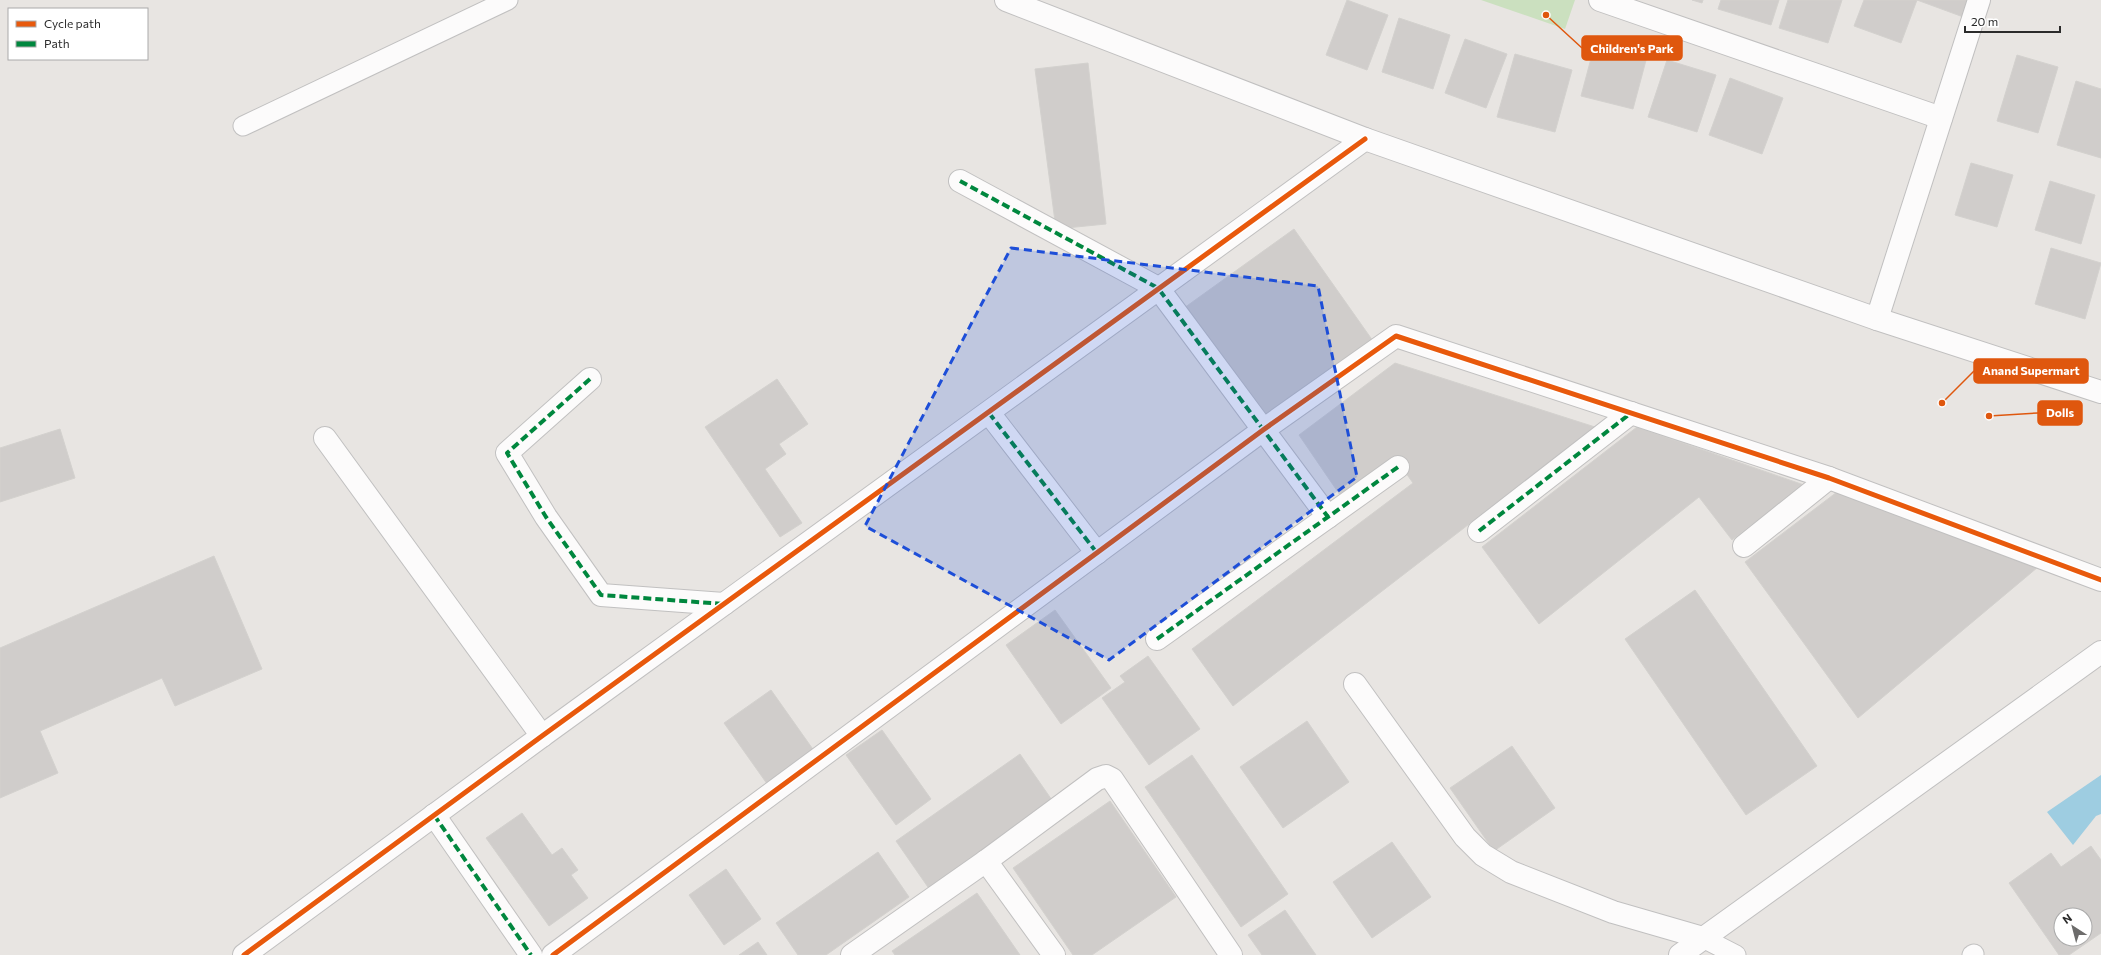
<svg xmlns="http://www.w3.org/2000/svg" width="2101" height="955" viewBox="0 0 2101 955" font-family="Commissioner,sans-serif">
	<rect width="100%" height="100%" fill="#e8e5e2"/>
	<polygon fill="#cbe0bf" points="1481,0 1575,0 1565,29"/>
	<polygon fill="#9ecde1" points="2101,775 2101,814 2096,816 2073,845 2047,812"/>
	<g fill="#d0cdcb" stroke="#d3d1ce" fill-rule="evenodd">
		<polygon points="1347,0 1388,15 1367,70 1326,55"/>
		<polygon points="1692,0 1703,0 1702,3"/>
		<polygon points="1721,0 1779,0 1771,25 1718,9"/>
		<polygon points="1788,0 1842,0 1828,43 1779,28"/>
		<polygon points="1864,0 1973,0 1966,18 1917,0 1901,43 1854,26"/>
		<polygon points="1399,18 1450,35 1433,89 1382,72"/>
		<polygon points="1597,36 1649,49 1633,109 1581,96"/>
		<polygon points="1465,39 1507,54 1486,108 1445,93"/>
		<polygon points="1515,54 1572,70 1555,132 1497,117"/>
		<polygon points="2017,55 2058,67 2038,133 1997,121"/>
		<polygon points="1667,60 1716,75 1697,132 1648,117"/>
		<polygon points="1088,63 1106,224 1056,229 1035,69"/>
		<polygon points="1730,78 1783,98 1762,154 1709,135"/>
		<polygon points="2076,81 2101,89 2101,158 2057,145"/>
		<polygon points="1971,163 2013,175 1997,227 1955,215"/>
		<polygon points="2050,181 2095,195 2081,244 2035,230"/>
		<polygon points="1294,229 1373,341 1264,419 1184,308"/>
		<polygon points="2051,248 2101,263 2085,319 2035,304"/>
		<polygon points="1395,363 1595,427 1233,706 1192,649 1413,483 1396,459 1342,498 1299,435"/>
		<polygon points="777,379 808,424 779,444 786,454 765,469 802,523 780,537 705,427"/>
		<polygon points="1637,427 1804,485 1732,540 1699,497 1539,624 1482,547"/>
		<polygon points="60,429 75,478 0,502 0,448"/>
		<polygon points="1837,492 2044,562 1858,718 1745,562"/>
		<polygon points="214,556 262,669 175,706 162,678 40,731 58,773 0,798 0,648"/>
		<polygon points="1695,590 1817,766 1746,815 1625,639"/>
		<polygon points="1055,610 1111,688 1061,724 1006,645"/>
		<polygon points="1148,656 1200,729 1149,765 1102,698 1125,682 1120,676"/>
		<polygon points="771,690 817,755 770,788 724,723"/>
		<polygon points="1307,721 1349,782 1283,828 1240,767"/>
		<polygon points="882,730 931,799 896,825 846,755"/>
		<polygon points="1512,746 1555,808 1494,851 1450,788"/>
		<polygon points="1020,754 1054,803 930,890 896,841"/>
		<polygon points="1192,755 1288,894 1241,927 1145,787"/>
		<polygon points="1110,801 1176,897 1092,955 1073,955 1013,868"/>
		<polygon points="522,813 552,855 562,848 578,870 571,875 588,898 549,926 486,838"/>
		<polygon points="1392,842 1431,897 1372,938 1333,882"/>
		<path d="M2091,846L2101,860V933L2069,955H2059L2009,883L2051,853L2061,867ZM2061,915H2085V939H2061Z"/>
		<polygon points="878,852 909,897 826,955 798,955 776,923"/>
		<polygon points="726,869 761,919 724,945 689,895"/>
		<polygon points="977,893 1020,955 895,955 892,951"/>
		<polygon points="1285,910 1316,955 1262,955 1248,935"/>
		<polygon points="758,942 767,955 739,955"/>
	</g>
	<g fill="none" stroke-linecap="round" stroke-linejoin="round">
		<defs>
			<g id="lane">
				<polyline points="243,126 508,0"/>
				<polyline points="1703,938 1736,955"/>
				<polyline points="1972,955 1974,954"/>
			</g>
			<g id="street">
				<polyline points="1006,0 1365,139 1877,319 2101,392"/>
				<polyline points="1600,0 1941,118"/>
				<polyline points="960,181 1158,288 1328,517"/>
				<polyline points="1877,319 1979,0"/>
				<polyline points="590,379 507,453 546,517 601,595 724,604"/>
				<polyline points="989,413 1097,553"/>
				<polyline points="325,438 542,736"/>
				<polyline points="1479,531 1631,413"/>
				<polyline points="1744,546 1829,478"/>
				<polyline points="1157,639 1398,467"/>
				<polyline points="1355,684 1465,837 1483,855 1511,872 1613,912 1703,938"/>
				<polyline points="434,815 531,955"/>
				<polyline points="986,861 1054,955"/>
				<polyline points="244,955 542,736 1365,139"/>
				<polyline points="553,955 1263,430 1396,336 1829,478 2101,580"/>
				<polyline points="852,955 986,861 1097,779 1106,776 1112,779 1231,955"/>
				<polyline points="1680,955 2101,652"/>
			</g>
		</defs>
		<use href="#lane" stroke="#c1c0c0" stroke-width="21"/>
		<use href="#street" stroke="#c1c0c0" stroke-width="24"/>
		<use href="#lane" stroke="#fcfbfb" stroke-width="19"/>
		<use href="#street" stroke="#fcfbfb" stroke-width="22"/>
		<g stroke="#00873e" stroke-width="4" stroke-dasharray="8 4" stroke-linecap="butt">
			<polyline points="960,181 1158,288 1328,517"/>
			<polyline points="590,379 507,453 546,517 601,595 724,604"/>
			<polyline points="989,413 1097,553"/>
			<polyline points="1479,531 1631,413"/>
			<polyline points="1157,639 1398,467"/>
			<polyline points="434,815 531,955"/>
		</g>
		<defs>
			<g id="cycleway">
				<polyline points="244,955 542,736 1365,139"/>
				<polyline points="553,955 1263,430 1396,336 1829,478 2101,580"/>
			</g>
		</defs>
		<use href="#cycleway" stroke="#fff" stroke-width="8"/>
		<use href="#cycleway" stroke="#e8590c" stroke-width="5"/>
	</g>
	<path fill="#1d4ed8" fill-opacity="0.2" stroke="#1d4ed8" stroke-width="3" stroke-dasharray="8 5" stroke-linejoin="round" d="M1011,248L1318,286L1357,477L1109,660L865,526Z"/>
	<path fill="none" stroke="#df570e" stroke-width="1.5" d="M1546 15L1582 48M1942 403L1974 371M1989 416L2038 413"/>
	<g fill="#df570e" stroke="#fff" stroke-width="1.5">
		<circle cx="1546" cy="15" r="4"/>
		<circle cx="1942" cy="403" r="4"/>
		<circle cx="1989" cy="416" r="4"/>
	</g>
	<g fill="#df570e" stroke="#df570e" stroke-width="1.5">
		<rect x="1582" y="36" width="100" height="24" rx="4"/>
		<rect x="1974" y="359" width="114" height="24" rx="4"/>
		<rect x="2038" y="401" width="44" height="24" rx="4"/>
	</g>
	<g font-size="12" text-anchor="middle" font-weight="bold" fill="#fff">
		<text x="1632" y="53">Children's Park</text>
		<text x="2031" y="375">Anand Supermart</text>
		<text x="2060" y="417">Dolls</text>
	</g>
	<rect x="8" y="8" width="140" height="52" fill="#ffffff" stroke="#aaaaaa"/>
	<rect x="16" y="21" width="20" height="6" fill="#e8590c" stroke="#aaaaaa"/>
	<text x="44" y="28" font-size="12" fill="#2b2b2b">Cycle path</text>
	<rect x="16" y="41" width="20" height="6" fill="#00873e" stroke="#aaaaaa"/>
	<text x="44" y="48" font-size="12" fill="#2b2b2b">Path</text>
	<g transform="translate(2073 927) rotate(324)"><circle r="19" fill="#ffffff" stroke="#aaaaaa"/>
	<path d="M0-3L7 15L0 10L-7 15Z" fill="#6d6c6b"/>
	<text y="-6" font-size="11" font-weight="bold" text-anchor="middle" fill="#2b2b2b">N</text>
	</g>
	<path d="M1965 26v6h95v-6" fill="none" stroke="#2b2b2b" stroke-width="2"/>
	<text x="1971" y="26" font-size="12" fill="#2b2b2b" stroke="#ffffff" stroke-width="3" paint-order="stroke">20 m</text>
</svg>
